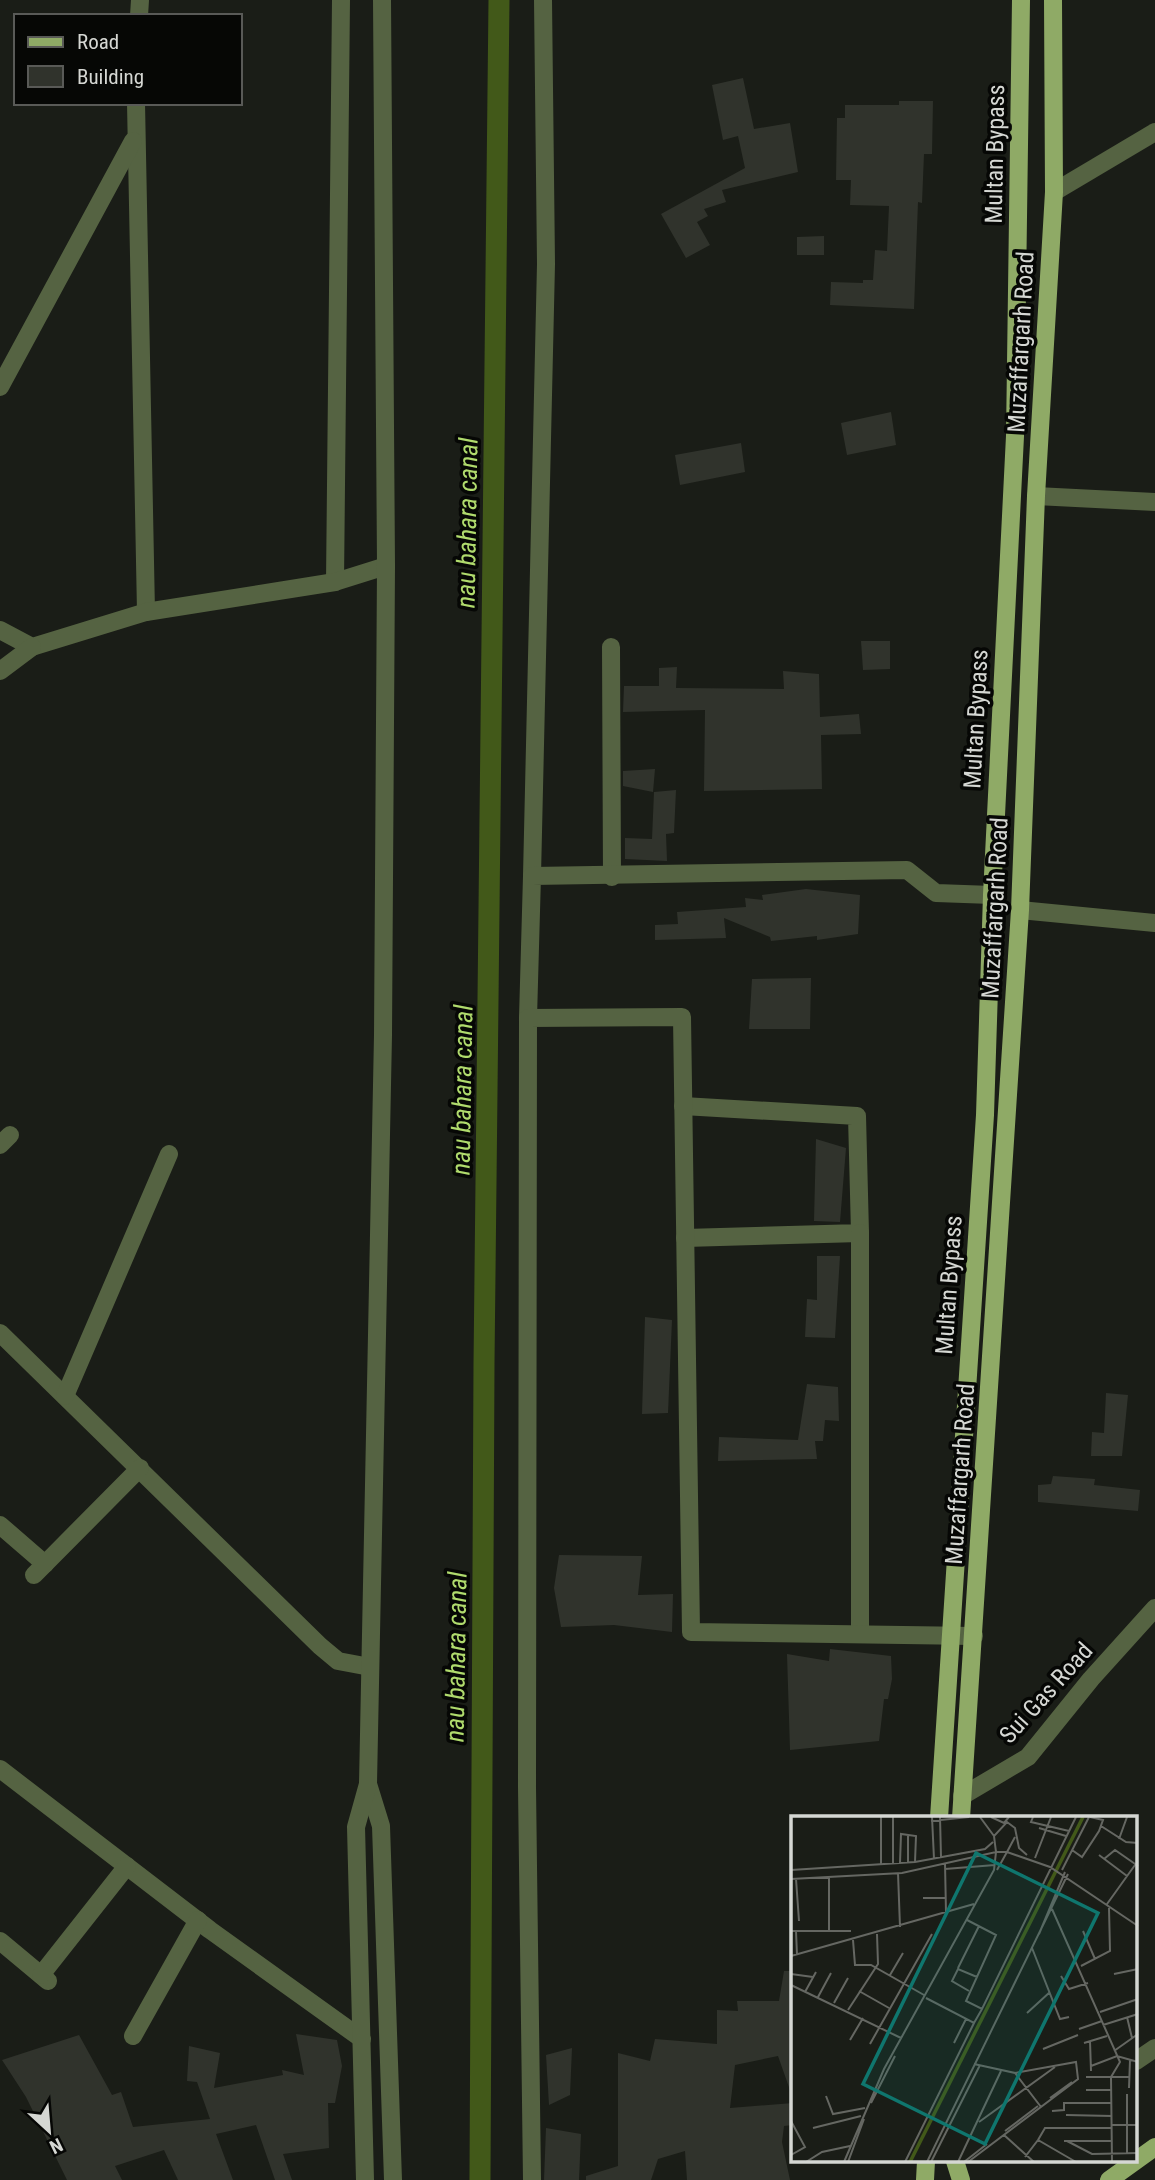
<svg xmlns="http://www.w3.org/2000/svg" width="1155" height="2180" viewBox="0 0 1155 2180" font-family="'Roboto Condensed',sans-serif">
	<rect width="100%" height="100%" fill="#1a1d17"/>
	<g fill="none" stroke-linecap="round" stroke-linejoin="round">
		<polyline stroke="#425919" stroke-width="21" points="480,2180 484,1364 499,0"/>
	</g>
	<g fill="#30332c">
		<polygon points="743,78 754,129 790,123 798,172 722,190 726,202 704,209 708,216 697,222 710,245 686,258 661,214 745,168 738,136 723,140 712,85"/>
		<polygon points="899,101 933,101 932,154 924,154 922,203 918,202 914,309 830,305 831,282 863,283 863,280 873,280 875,250 887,251 889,206 850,205 851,180 836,180 837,118 845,118 845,105 899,105"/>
		<polygon points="824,236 824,255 797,255 797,237"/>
		<polygon points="891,412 896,445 847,455 841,423"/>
		<polygon points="741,443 745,472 680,485 675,455"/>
		<polygon points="861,641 890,641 890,669 863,670"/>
		<polygon points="677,667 676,688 784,689 783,671 819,674 820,717 859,714 861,734 821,735 822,789 704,791 705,710 623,712 624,686 659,686 659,668"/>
		<polygon points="655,769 653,792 623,786 623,771"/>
		<polygon points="676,790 674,833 666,834 667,861 625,859 625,838 652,839 654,792"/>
		<polygon points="806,889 860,895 858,934 817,940 817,936 771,941 770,937 724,918 726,938 655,940 655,925 678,924 677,912 746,907 745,898 763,900 762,895"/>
		<polygon points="811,978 810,1029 749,1029 752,979"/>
		<polygon points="816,1139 846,1148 840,1222 814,1221"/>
		<polygon points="817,1256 840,1256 835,1338 805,1337 807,1299 817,1300"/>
		<polygon points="645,1317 672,1320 668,1413 642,1414"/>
		<polygon points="807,1384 838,1387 839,1421 825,1420 823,1441 815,1441 817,1459 718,1461 719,1437 798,1440"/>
		<polygon points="1106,1393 1128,1395 1122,1456 1091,1456 1092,1432 1104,1433"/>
		<polygon points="1053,1476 1095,1479 1094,1485 1140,1490 1138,1511 1038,1502 1038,1485 1051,1484"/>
		<polygon points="559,1555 642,1556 638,1595 673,1594 672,1632 614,1625 561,1627 554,1588"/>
		<polygon points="830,1649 891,1656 892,1679 888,1699 884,1699 879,1741 790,1750 787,1654 829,1661"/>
		<polygon points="784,1971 793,1971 793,2090 790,2090 778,2056 735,2065 730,2108 793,2103 793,2125 784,2126 782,2142 790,2180 687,2180 685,2151 658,2159 651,2180 586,2180 586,2176 618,2166 618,2053 650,2061 655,2039 717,2044 717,2010 738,2011 737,2001 779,2001"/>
		<polygon points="296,2034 337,2040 342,2066 335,2103 328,2103 329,2148 283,2154 292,2180 275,2180 256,2125 216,2134 233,2180 178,2180 164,2150 115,2166 122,2180 67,2180 26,2097 2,2060 79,2035 112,2095 121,2092 133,2127 210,2119 197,2082 187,2081 189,2046 220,2053 214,2088 283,2075 282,2070 304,2075"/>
		<polygon points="572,2048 570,2095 549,2105 546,2055"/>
		<polygon points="546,2128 581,2134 579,2180 544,2180"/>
	</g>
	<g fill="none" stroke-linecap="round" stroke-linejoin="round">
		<g stroke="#556342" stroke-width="18">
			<polyline points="139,16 140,0"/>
			<polyline points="136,103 146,612"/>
			<polyline points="1054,192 1155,132"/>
			<polyline points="0,387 133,141"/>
			<polyline points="1036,496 1155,502"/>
			<polyline points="335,582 341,0"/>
			<polyline points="0,630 32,647 146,612 335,582 386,566"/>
			<polyline points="611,647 612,877"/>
			<polyline points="0,671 32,647"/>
			<polyline points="532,876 546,264 543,0"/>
			<polyline points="1020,910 1155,923"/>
			<polyline points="528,1018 532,876 907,870 936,893 992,895"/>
			<polyline points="683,1106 857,1116 860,1233 685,1238"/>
			<polyline points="0,1145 10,1135"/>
			<polyline points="860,1233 860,1634"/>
			<polyline points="0,1333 320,1646 338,1661 370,1667"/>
			<polyline points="65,1396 169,1154"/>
			<polyline points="0,1525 45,1564"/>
			<polyline points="34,1575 140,1468"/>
			<polyline points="0,1769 210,1930 362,2039"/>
			<polyline points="368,1784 381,1826 393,2180"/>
			<polyline points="962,1796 1028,1757 1091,1679 1155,1608"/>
			<polyline points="0,1941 48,1981"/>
			<polyline points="41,1975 127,1866"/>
			<polyline points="133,2036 198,1920"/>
			<polyline points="1136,2061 1155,2048"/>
			<polyline points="365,2180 356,1827 368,1784 383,1035 386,566 382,0"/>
			<polyline points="532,2180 527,1787 528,1018 682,1017 691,1632 974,1636"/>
		</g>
		<g stroke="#8faa66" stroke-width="18">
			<polyline points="939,1818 985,1115 992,895 1015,436 1021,0"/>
			<polyline points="961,1818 1020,910 1036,496 1054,192 1053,0"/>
			<polyline points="955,2161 961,2180"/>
			<polyline points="925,2180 926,2161"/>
			<polyline points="1109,2180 1155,2147"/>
		</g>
	</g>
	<g text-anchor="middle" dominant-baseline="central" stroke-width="7" stroke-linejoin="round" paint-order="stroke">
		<g font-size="24" fill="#d5d7d3" stroke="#060705">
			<text transform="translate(995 154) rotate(-89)">Multan Bypass</text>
			<text transform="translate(1021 342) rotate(-87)">Muzaffargarh Road</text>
			<text transform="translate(976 719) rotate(-87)">Multan Bypass</text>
			<text transform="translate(995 908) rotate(-87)">Muzaffargarh Road</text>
			<text transform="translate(949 1285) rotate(-86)">Multan Bypass</text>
			<text transform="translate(960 1474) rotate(-86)">Muzaffargarh Road</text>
			<text transform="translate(1046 1693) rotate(-48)">Sui Gas Road</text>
		</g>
		<g font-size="26" font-style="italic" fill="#b0db6d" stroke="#060705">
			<text transform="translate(467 523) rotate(-89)">nau bahara canal</text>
			<text transform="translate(462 1090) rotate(-89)">nau bahara canal</text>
			<text transform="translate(456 1657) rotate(-89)">nau bahara canal</text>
		</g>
	</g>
	<g transform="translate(791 1816)">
		<rect width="346" height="346" fill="#1a1d17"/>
		<path fill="none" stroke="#425919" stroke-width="3.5" d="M119,346L292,1"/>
		<path fill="none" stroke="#656762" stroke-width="2" d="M90,1V48M102,1V48M141,1L143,43M149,1L150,41M189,1L203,20M200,1L213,7L218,1M242,1L240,6L278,15M140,5L178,1M310,10L335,26L347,27M248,12L275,20M224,21L216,36H205L203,20L216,6L224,12L228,32L236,39M328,23L336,1M281,34L291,41L308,15L312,4L299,1M308,39L336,60M244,42L260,1M313,43L324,34L347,50M109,47L110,18L125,20L124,46M117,47V19M154,47L155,97M154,53L204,49M0,54L124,46L194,33L202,26M206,54L216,36L259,51L347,110M271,54L298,1M107,57L109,111M38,61V115M0,63L111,57L205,36L203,54L93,253L53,346M5,63L8,105M132,82H154M316,88L344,49M261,93L329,246L320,261L321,346M176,104L205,119L175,185L191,193L285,1M0,115H60M5,115L6,139M292,115L304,143M248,118L274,56M62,124L64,149H80L133,179M241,132L269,203L278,201M0,140L183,88M290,150L319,135L318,92M167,152L188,110M0,158L22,161M323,158L347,153M99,159L112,137M270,160L278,173L297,167M0,169L110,222M68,175L98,192M178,175L161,165L167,153L186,161M14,176L25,156M27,181L40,157M135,182L183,207L191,193M43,187L57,162M57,194L87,148L86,118M309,196L347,183M236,197L259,176M336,201L341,222M312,209L347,198M288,213L311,205M59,224L72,202M299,225L300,255M163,227L175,203M293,227L316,220M79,228L141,118M252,233L287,219M323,235L347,218M183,248L224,257L250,291M300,250L326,240L347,246M295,261H338M338,272L339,244M295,274H320M35,280L42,298L74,292M259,282L281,266M80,287L104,240M261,295L273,294V287H321M275,299L321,300M0,305L14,331L0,339M188,306L264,251M321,309H347M22,312L70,300M214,315L247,290M213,319L243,346M247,324L254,312H321M273,325H321M276,325L301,338L347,337M336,338V278M234,341L247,324L285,346M15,346L31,336L59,330M57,346L73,303M114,346L183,207M136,346L277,58M140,346L189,249M167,346L210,255M173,346L196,328M177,346L287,263L285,246L224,257"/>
		<path fill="#0f766e" fill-opacity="0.15" stroke="#0f766e" stroke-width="3.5" d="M185,37L307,97L194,328L72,268Z"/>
		<rect width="346" height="346" fill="none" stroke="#d5d7d3" stroke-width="3.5"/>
	</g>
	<rect x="14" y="14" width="228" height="91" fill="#060705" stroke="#595a57" stroke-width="2"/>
	<rect x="28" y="37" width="35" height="10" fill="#8faa66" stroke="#595a57" stroke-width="2"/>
	<text x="77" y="49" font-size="21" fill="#d5d7d3">Road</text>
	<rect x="28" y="66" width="35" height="21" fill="#30332c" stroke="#595a57" stroke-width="2"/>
	<text x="77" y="84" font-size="21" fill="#d5d7d3">Building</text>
	<g transform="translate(49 2131) rotate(154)" stroke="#060705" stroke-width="5" paint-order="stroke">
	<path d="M0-5L12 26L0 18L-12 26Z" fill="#d5d7d3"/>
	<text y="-10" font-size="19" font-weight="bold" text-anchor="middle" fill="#d5d7d3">N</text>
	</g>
</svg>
